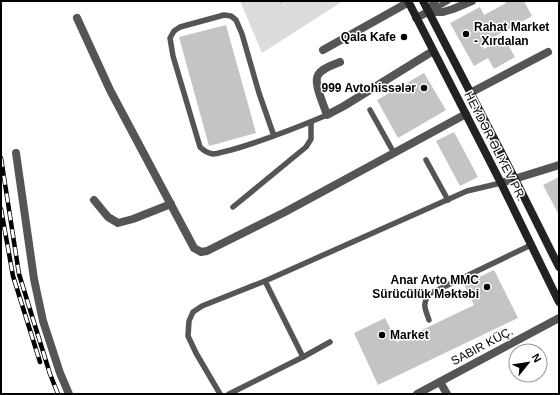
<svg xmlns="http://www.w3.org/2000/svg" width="560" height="395" viewBox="0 0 560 395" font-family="Helvetica,sans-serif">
	<rect width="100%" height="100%" fill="#fff"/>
	<polygon fill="#dcdcdc" points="240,1 343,1 262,53"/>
	<g fill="#c4c4c4">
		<polygon points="505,1 524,1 532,16 481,44 484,49 504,38 515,57 494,69 488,58 474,66 450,23 480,7 484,15 506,3"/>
		<polygon points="226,25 256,133 209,146 179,37"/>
		<polygon points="424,73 446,110 398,138 377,100"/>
		<polygon points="454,132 478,177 460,186 436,141"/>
		<polygon points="559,177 559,215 543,185"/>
		<polygon points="494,270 518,318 378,385 354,333 385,318 397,342 474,305 464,284"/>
	</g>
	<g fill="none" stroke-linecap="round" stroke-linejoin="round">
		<polyline stroke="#777" stroke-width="2" stroke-dasharray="1 2" stroke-linecap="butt" points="280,2 281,1"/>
		<g stroke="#555" stroke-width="5.5">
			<polyline points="429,12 448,1"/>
			<polyline points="370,110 394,153"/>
			<path d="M274,136L259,93L242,34L236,20L231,16L224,15L180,27L174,31L170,38L173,56L200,147C204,151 207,153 213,154C218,154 225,151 231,150C263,141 296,128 327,115"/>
			<polyline points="426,160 448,200"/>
			<polyline points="233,207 306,147 311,139 311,122"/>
			<polyline points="265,281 303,357"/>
			<path d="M429,320C425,308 422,305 429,294L531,245"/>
			<polyline points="220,394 196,353 188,336 189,321 193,312 202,306 265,281 467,191 501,183"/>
			<polyline points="229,394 303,357 330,342"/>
		</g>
		<g stroke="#555" stroke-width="8">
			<polyline points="428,12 435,1"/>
			<polyline points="77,18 110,90 194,248 201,252 207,251 285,212 466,114"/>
			<polyline points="416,18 428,12 443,12 453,9 472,1"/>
			<polyline points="323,50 409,2"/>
			<path d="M340,62C333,65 322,68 318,75C313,83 324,105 327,115L344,106L433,51"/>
			<polyline points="470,93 548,52"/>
			<polyline points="16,153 34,279 43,321 60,373 69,394"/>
			<polyline points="501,183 559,165"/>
			<polyline points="94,200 108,217 118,223 133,219 171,204"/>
			<polyline points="440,382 447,394"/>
			<polyline points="417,394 559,318"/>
		</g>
		<g stroke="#222" stroke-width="8">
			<polyline points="408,1 501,183 559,302"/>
			<polyline points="423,1 515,179 559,267"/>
		</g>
		<defs>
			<g id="rail">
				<polyline points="1,158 19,274 50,374 58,394"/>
				<polyline points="1,209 13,276 40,362"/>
			</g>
		</defs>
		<use href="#rail" stroke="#000" stroke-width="4.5"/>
		<use href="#rail" stroke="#fff" stroke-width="3" stroke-dasharray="9" stroke-linecap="butt"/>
	</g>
	<g fill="#000" stroke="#fff" stroke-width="1.5">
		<circle cx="466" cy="34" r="4"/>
		<circle cx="404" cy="37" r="4"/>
		<circle cx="424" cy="88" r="4"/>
		<circle cx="487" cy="287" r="4"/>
		<circle cx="382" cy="335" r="4"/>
	</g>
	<g text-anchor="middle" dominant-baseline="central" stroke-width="3" stroke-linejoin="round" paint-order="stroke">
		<g font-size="12" font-weight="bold" fill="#000" stroke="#fff" text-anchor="end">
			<text x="474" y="27" text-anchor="start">Rahat Market<tspan x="474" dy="14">- Xırdalan</tspan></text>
			<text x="396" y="37">Qala Kafe</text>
			<text x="416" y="88">999 Avtohissələr</text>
			<text x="479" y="280">Anar Avto MMC<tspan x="479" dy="14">Sürücülük Məktəbi</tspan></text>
			<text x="390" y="335" text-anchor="start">Market</text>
		</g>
		<g font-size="12" fill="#000" stroke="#fff">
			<text transform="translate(495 146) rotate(63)">HEYDƏR ƏLIYEV PR.</text>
			<text transform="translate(482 346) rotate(-28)">SABIR KÜÇ.</text>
		</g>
	</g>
	<rect width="560" height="395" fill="none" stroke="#000000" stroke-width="4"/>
	<g transform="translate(528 363) rotate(60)"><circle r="19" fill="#ffffff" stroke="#999999"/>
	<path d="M0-3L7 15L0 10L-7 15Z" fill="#000000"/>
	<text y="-6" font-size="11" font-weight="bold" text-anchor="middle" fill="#000000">N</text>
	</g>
</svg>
